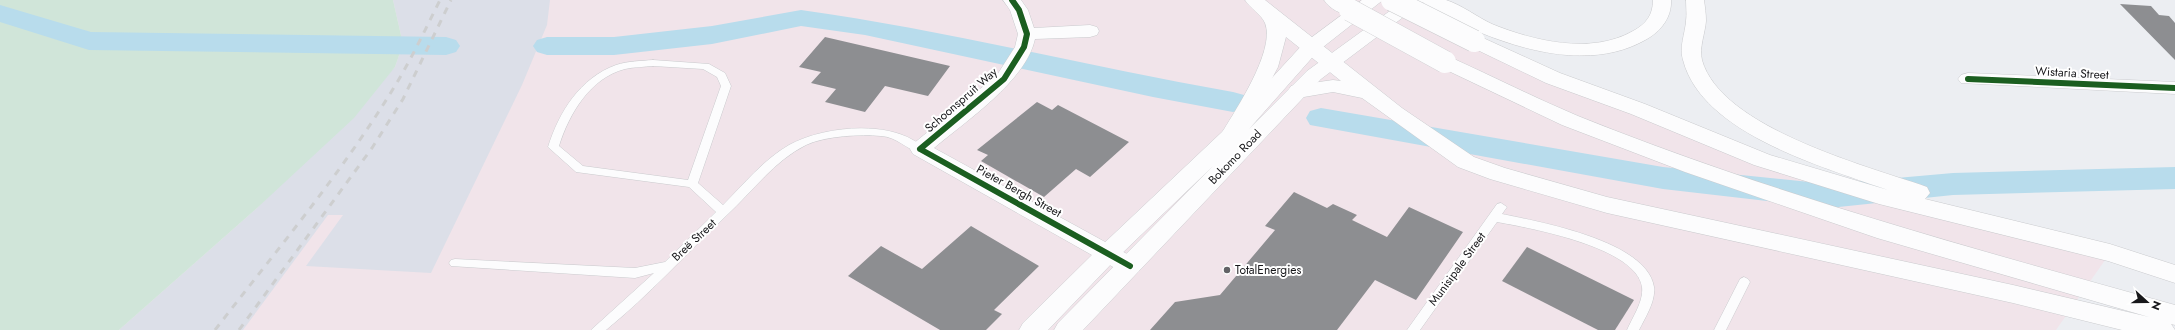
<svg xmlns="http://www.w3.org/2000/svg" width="2175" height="330" viewBox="0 0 2175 330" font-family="Jost,sans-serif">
	<rect width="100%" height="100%" fill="#eceef2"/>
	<polygon fill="#f1e4ea" points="393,0 1417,0 1474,41 1762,160 2110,253 2056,330 119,330 256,209 395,67 403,44"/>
	<polygon fill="#dcdfe8" points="393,0 550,0 547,25 522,85 431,273 306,266 343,215 328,215 243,330 119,330 256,209 395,67 403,44"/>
	<polygon fill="#d0e5d9" points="0,0 393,0 403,44 395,67 354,118 256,209 119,330 0,330"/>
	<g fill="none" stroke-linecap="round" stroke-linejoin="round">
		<g fill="#b8dcec" fill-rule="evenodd">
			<polygon points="0,5 91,32 446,37 456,40 460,46 456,52 446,55 89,50 0,22"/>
			<path d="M801,10C946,30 1089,67 1233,92L1244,95L1248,102L1244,109L1233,112L1153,97L865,35L801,26L712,44L614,55H547L537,52L533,46L537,40L547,37H614L712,26Z"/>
			<polygon points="1321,108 1663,167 1829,184 1953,173 2175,167 2175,189 1953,195 1829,208 1663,189 1310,125 1306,118 1310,111"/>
		</g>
	</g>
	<g fill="#8d8e91">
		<polygon points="2120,4 2151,6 2159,15 2169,16 2175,23 2175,60"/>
		<polygon points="825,37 950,66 928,96 885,86 865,112 825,102 836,89 811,83 821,72 799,67"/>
		<polygon points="1037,102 1052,110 1058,105 1129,142 1090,177 1076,169 1044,197 981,161 988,155 977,150"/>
		<polygon points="1294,192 1327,208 1333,204 1357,215 1352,220 1387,237 1409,207 1463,232 1416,300 1375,280 1337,330 1150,330 1175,302 1220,295 1275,230 1265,226"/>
		<polygon points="971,226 1039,266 994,310 1002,314 986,330 940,330 848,276 881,246 922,269"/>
		<polygon points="1527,247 1634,300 1615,330 1598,330 1502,281"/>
	</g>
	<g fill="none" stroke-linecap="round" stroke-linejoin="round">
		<defs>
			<g id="lane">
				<path d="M653,60L709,64L725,73L731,86L698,183L723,205C744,184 763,160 789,145C822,127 881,121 913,140C918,143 923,145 925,149L920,153C906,149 897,137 881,136C861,134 825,136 806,145C774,161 753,191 727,215C687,253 649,295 606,330H591L654,273L635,278L451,266L449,263L451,260L455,259L635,268L665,262L716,212L689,187L576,172L548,147C559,112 580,78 616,65C628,61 641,61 653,60ZM653,66L703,69L717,77L721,86L688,180L583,166L559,146C569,114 590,78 625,69C634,67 644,67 653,66Z"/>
				<path d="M1501,203L1507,207L1502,214C1540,222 1647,241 1654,287C1656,301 1645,318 1639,330H1627C1632,318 1644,301 1642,287C1636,247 1530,228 1497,222L1420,330H1407L1497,204Z"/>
				<polygon points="1744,277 1748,279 1750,282 1726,330 1714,330 1740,279"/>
			</g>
			<g id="street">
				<path d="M1003,0H1021L1028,10L1034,28L1090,25L1097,27L1099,31L1097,35L1090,37L1035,39C1026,81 966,121 934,148L1138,260L1141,266L1138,272L1130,274L1122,272L913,154L910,149L913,144L997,75L1015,47L1018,34L1010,10Z"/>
				<polygon points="1968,73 2175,82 2175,94 1961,83 1958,79 1961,75"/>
			</g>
			<polygon id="secondary" points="1362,0 1383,0 1318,51 1249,129 1307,71 1405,0 1426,0 1321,79 1083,330 1054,330 1058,323 1213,166 1116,259 1048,330 1019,330 1023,323 1100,247 1223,131 1304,43"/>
			<g id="highway">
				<path d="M1245,0H1265L1402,108L1474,157L1505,168L1607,197L2013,285L2149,317L1877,238L1685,172L1562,125L1438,66L1435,62L1438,58L1445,56L1452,58C1494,77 1535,98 1578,116C1772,194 1974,249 2175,305V325L2171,324L2175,330H2122L2013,303L1607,213L1490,179L1458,167L1362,98L1333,92L1298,98L1291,96L1288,91L1291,86L1333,80L1341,81L1286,37L1278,67L1242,136L1239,141L1231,143L1223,141L1220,136C1234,112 1276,51 1265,23C1261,14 1250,8 1245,0Z"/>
				<path d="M1324,0H1346L1359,10L1357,14C1345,17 1330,10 1324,0Z"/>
				<path d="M1422,0C1429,0 1439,0 1446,0C1462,5 1477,17 1492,24C1534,41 1591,55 1633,31C1646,24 1653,15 1653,0H1671C1672,17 1661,31 1647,39C1596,69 1530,53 1479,32C1460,24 1442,13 1424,4Z"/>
				<path d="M1686,0H1704C1705,7 1706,14 1706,21C1705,34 1699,47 1702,60C1721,128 1867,166 1927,187L1930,193L1925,199L2110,244L2175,265V283L2108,261L1879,204L1754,165L1631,114L1546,83L1467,45L1464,41L1467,37L1474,35L1481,37L1560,73L1645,104L1770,155L1888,190C1824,167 1702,134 1683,60C1679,47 1685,34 1686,21C1687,14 1686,7 1686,0Z"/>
			</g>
		</defs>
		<use href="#lane" stroke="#cacbce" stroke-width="1"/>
		<use href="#street" stroke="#cacbce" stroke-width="1"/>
		<use href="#secondary" stroke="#cacbce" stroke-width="1"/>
		<use href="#highway" stroke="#cacbce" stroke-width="1"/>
		<use href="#lane" fill="#fcfcfd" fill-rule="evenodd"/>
		<use href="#street" fill="#fcfcfd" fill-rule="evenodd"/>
		<use href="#secondary" fill="#fcfcfd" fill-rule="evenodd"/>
		<use href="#highway" fill="#fcfcfd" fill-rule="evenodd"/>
		<g stroke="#cdcecf" stroke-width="3" stroke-dasharray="7 7" stroke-linecap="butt">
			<path d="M215,330C276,251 341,174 393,89C411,60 425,30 440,0"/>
			<polyline points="239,330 372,148 403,99 451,0"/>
		</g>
		<defs>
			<g id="highway-bridge">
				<polyline points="1392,0 1474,41"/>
				<polyline points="1350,10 1445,62"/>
			</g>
		</defs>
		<use href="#highway-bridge" stroke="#cacbce" stroke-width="23" stroke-linecap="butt"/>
		<use href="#highway-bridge" stroke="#fcfcfd" stroke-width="22"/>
		<defs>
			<g id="cycleway">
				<polyline points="1012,0 1019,10 1027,34 1024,47 1004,79 920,149 1130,266"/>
				<polyline points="1968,79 2175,88"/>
			</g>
		</defs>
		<use href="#cycleway" stroke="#fff" stroke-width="8"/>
		<use href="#cycleway" stroke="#1b5e20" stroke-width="6"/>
	</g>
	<circle fill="#626266" stroke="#fff" stroke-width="1.5" cx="1227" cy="270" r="4"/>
	<g text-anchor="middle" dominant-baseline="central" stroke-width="4" stroke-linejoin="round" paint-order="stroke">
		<g font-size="12" fill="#17171a" stroke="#fff">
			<text transform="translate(2072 73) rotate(3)">Wistaria Street</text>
			<text transform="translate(961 100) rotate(-41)">Schoonspruit Way</text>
			<text transform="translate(1235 157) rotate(-46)">Bokomo Road</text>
			<text transform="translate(1019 191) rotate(29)">Pieter Bergh Street</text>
			<text transform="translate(694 240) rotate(-43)">Breë Street</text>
			<text transform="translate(1457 269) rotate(-54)">Munisipale Street</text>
		</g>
		<g font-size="12" fill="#17171a" stroke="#fff" text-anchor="start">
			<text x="1235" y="270">TotalEnergies</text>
		</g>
	</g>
	<g transform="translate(2147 302) rotate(111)" stroke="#ffffff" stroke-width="3" paint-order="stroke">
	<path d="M0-3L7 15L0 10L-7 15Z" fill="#17171a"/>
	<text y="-6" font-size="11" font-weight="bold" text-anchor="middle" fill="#17171a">N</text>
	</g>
</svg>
